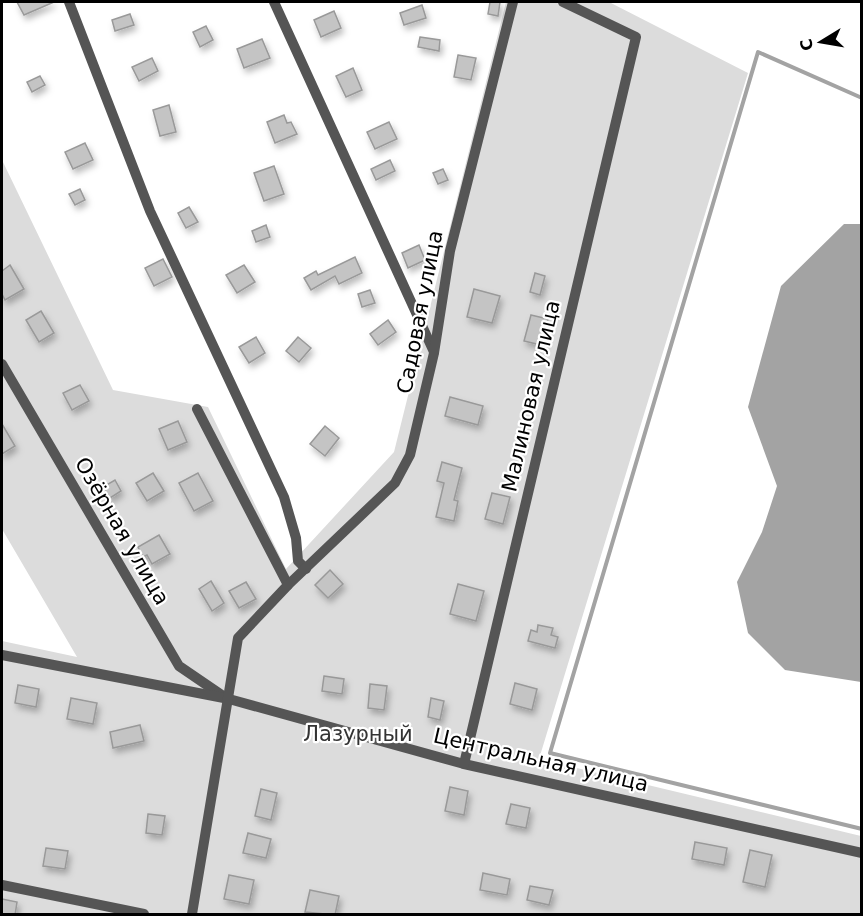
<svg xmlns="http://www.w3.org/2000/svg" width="863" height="916" viewBox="0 0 863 916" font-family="'DejaVu Sans',sans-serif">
	<defs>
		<filter id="shadow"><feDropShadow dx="2.5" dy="4.5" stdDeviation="3" flood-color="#0004"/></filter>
	</defs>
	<rect width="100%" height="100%" fill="#fff"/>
	<polygon fill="#dcdcdc" points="506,2 609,2 748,73 539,759 861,836 861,914 2,914 2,641 77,657 2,529 2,160 113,390 208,407 286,569 394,452"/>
	<polygon fill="#a3a3a3" points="844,224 862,224 861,682 785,670 748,633 737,582 762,532 777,486 748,407 781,286"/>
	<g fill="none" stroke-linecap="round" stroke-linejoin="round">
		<polyline stroke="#a3a3a3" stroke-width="4" points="862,98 758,52 550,753 862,829"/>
	</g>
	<g fill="#c4c4c4" stroke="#999" stroke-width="1.5" filter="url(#shadow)">
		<polygon points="17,2 54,2 24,15"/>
		<polygon points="490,2 500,2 498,16 488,14"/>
		<polygon points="422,5 426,18 404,25 400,13"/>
		<polygon points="334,11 341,28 321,37 314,20"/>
		<polygon points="130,14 134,25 115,31 112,20"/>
		<polygon points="206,26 213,40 200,47 193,32"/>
		<polygon points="420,37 440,40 439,51 418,47"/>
		<polygon points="262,39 270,58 244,68 237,49"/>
		<polygon points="458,55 476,58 471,80 454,77"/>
		<polygon points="152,58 158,71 139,81 132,67"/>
		<polygon points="353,68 362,90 346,97 336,76"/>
		<polygon points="40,76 45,85 32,92 27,82"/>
		<polygon points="169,105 176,132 160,136 153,110"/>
		<polygon points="284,115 287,123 291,122 297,134 275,143 267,122"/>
		<polygon points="389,122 397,139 375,149 367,132"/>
		<polygon points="85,143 93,160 73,169 65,152"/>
		<polygon points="390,160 395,171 376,180 371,169"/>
		<polygon points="274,166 284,194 264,201 254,173"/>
		<polygon points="443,169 448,180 438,184 433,173"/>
		<polygon points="80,189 85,200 75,205 69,194"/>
		<polygon points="189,207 198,222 186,228 178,213"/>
		<polygon points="266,225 270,237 256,242 252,231"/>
		<polygon points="419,245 425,260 408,268 402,253"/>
		<polygon points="355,257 362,273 339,284 335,276 311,290 304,278 316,271 318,275"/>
		<polygon points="163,259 172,277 154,286 145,268"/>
		<polygon points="10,265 24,289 5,300 2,294 2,271"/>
		<polygon points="244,265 255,282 237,293 226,275"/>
		<polygon points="535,273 545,276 540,295 530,292"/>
		<polygon points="474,289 500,296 492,323 467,317"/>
		<polygon points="370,290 375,303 362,307 358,294"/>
		<polygon points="41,311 54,333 39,342 26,320"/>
		<polygon points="531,315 548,319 541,345 524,341"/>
		<polygon points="388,320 396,332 378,345 370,334"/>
		<polygon points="256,337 265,353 249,363 239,347"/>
		<polygon points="298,337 311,348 299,362 286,351"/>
		<polygon points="80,385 89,401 72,410 63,393"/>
		<polygon points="450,397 483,406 478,425 445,416"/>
		<polygon points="178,421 187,442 168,450 159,429"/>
		<polygon points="2,424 15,446 2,454"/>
		<polygon points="325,426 339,438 325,456 310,444"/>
		<polygon points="442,462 462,468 454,500 458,501 454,521 436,517 444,483 437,481"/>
		<polygon points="153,473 164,491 147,501 136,483"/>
		<polygon points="198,473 213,501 194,511 179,483"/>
		<polygon points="115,480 121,491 110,498 103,487"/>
		<polygon points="492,493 510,497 503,524 485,519"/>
		<polygon points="159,535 170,554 152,564 147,555 143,557 138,547"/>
		<polygon points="330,570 343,584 328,598 315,585"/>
		<polygon points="211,581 224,603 212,611 199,589"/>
		<polygon points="246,582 256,599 239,608 229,591"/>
		<polygon points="458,584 484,591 476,621 450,614"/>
		<polygon points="538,625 553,628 551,635 558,637 555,648 528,641 531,630 537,632"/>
		<polygon points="324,676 344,679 342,694 322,691"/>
		<polygon points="515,683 537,689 532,710 510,704"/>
		<polygon points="370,684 387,686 384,710 368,708"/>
		<polygon points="18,685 39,689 36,707 15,703"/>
		<polygon points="71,698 97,703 93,724 67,719"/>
		<polygon points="431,698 444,701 440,720 428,717"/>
		<polygon points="140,725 144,741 113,748 110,732"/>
		<polygon points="450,787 468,791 464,815 445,811"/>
		<polygon points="261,789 277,793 271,820 255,816"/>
		<polygon points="511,804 530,808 526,828 506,824"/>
		<polygon points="148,814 165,816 162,835 146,833"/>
		<polygon points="248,833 271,839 266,858 243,853"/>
		<polygon points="695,842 727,848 724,865 692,859"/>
		<polygon points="46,848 68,851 65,869 43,866"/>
		<polygon points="750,850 772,855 765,887 743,882"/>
		<polygon points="483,873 510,879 507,895 480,890"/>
		<polygon points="229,875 254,880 249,904 224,899"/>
		<polygon points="530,886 553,890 549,905 527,900"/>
		<polygon points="310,890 339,896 335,915 305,912"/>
		<polygon points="2,899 17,902 15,915 2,915"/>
	</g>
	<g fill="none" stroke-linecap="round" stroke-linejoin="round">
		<g stroke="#555" stroke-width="10">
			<polyline points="69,2 150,211 284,497 296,538 298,561 306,569"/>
			<polyline points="274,2 434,352"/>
			<polyline points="2,364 179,666 223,696"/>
			<polyline points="197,409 288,585"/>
			<polyline points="2,655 229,699 464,764 862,853"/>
			<polyline points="464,764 636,37 563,2"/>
			<polyline points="2,885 144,914"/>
			<polyline points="192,914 238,638 288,585 395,483 410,455 434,353 450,251 513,2"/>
		</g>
	</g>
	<g text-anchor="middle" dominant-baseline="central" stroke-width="4.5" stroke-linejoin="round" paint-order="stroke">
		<g font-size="21" fill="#000" stroke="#fff">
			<text transform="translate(420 312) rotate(-79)">Садовая улица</text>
			<text transform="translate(531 396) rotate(-77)">Малиновая улица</text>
			<text transform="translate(122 531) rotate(60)">Озёрная улица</text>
			<text transform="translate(541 760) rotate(13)">Центральная улица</text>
		</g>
		<g font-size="21" fill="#333" stroke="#fff">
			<text x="358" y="734">Лазурный</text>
		</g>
	</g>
	<rect width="863" height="916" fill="none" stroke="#000000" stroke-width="6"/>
	<g transform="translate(821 42) rotate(259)" stroke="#ffffff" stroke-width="4.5" paint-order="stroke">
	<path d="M0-4.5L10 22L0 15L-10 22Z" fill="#000000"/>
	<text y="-9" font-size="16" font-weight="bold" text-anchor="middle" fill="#000000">С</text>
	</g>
</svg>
